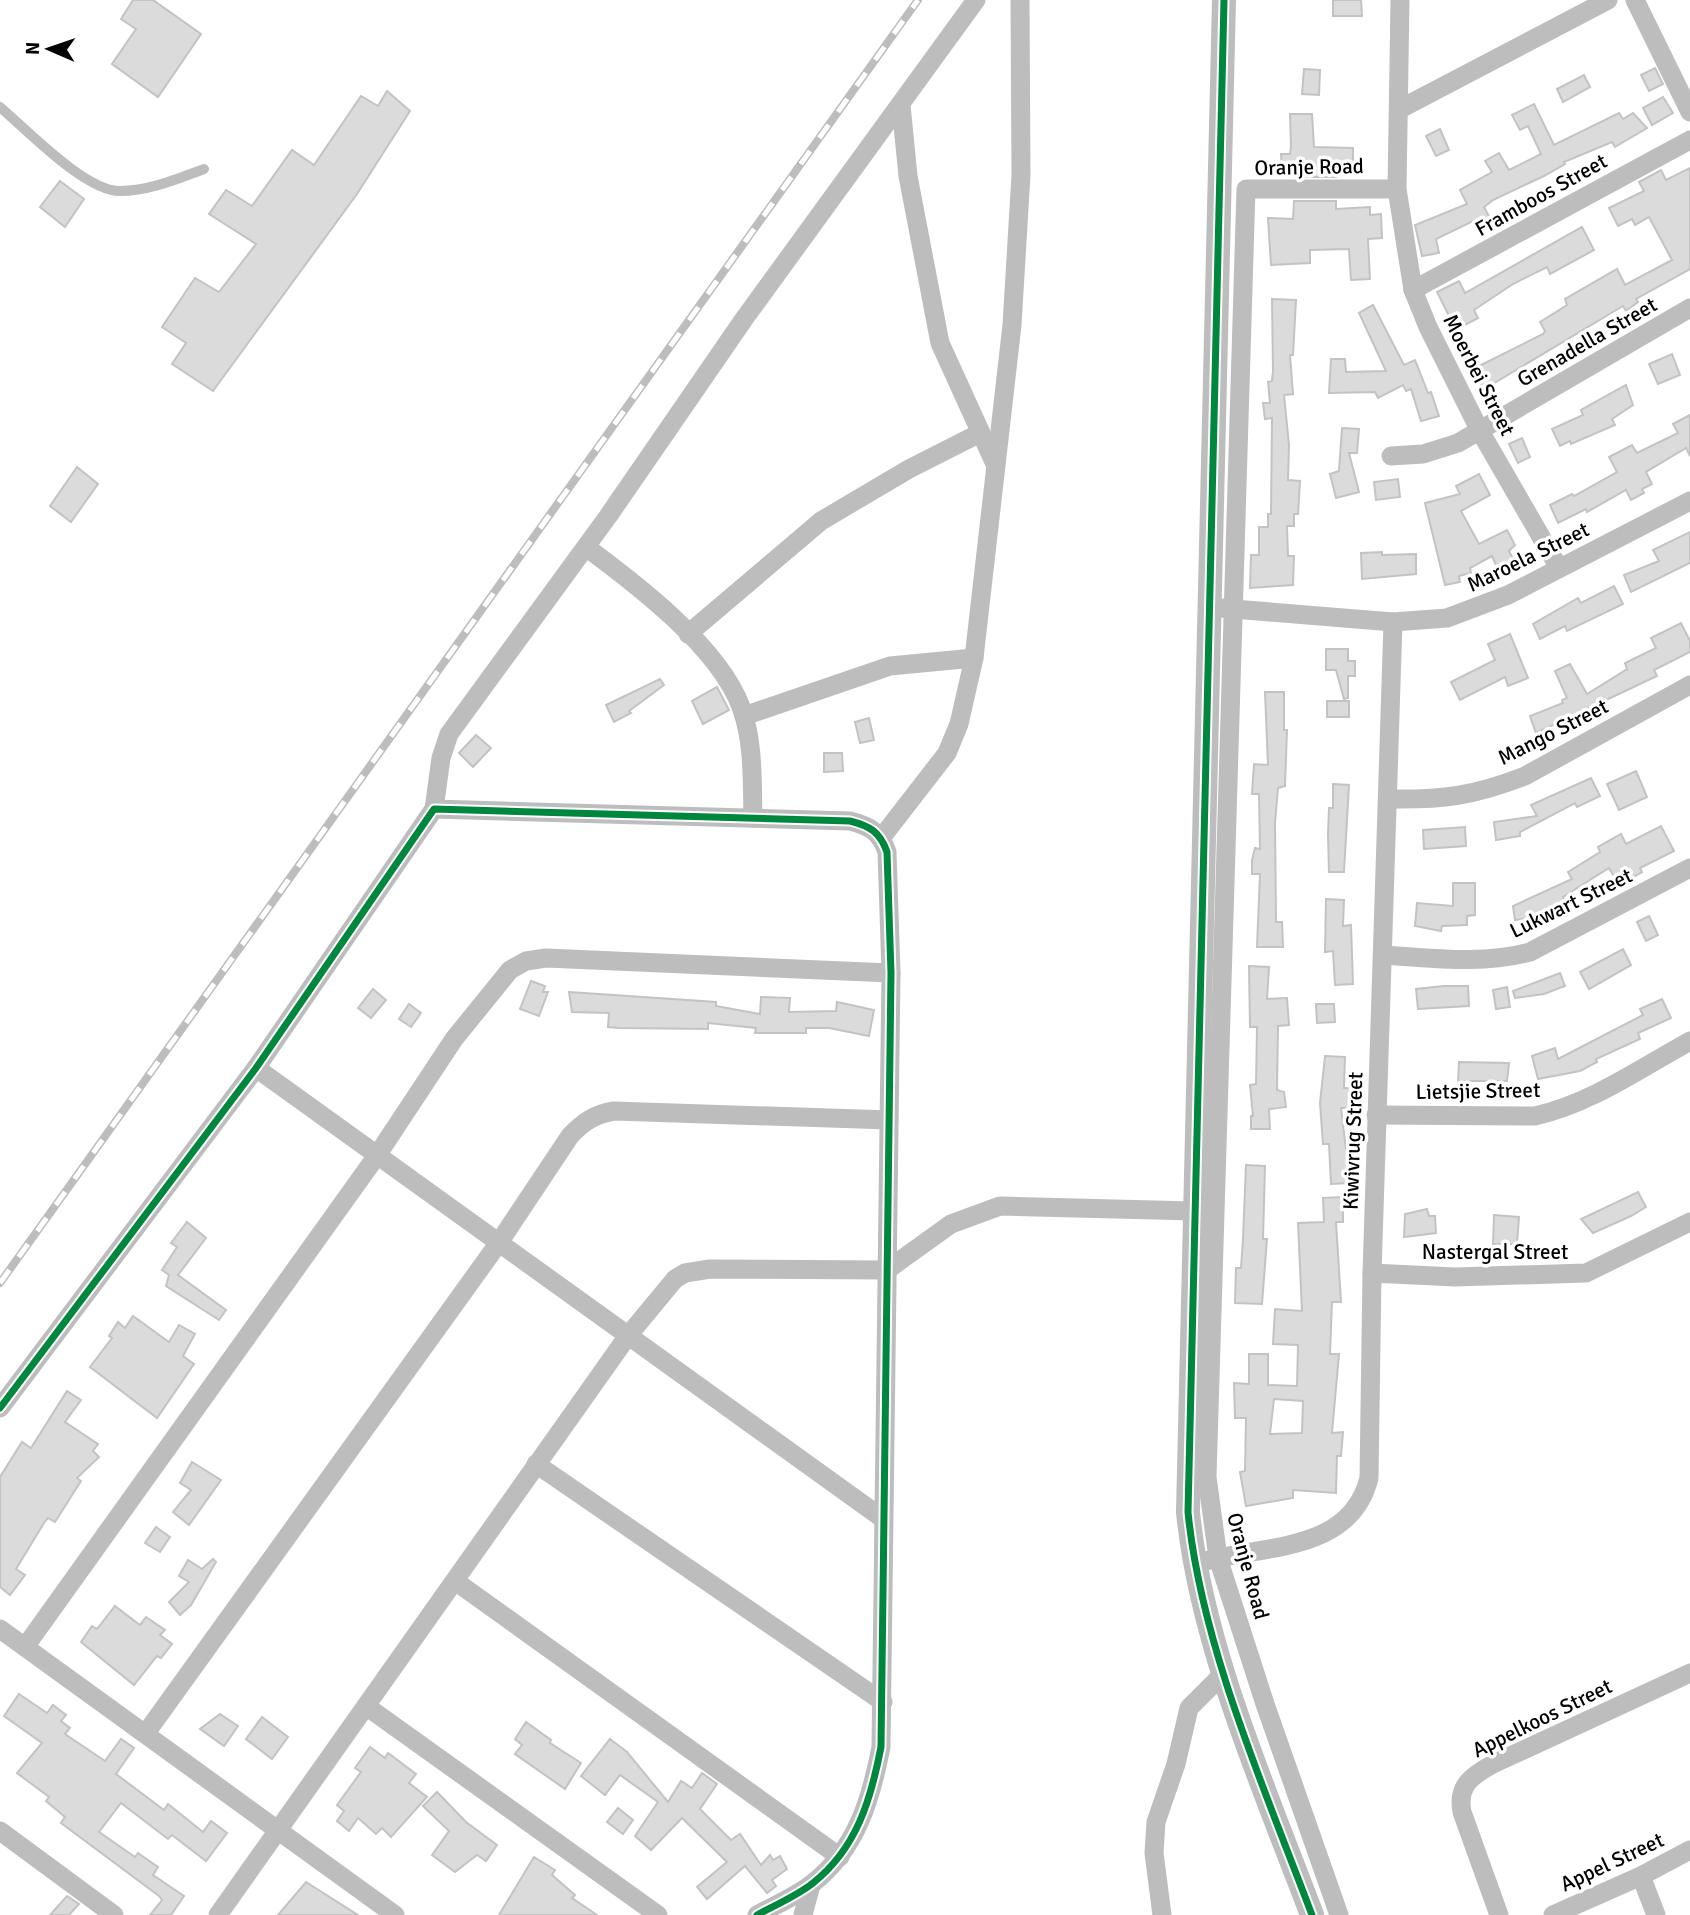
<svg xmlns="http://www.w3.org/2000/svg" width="1690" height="1915" viewBox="0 0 1690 1915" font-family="Signika,sans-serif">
	<rect width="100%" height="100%" fill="#fff"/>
	<g fill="#dbdbdb" stroke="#c3c3c3" stroke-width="2" fill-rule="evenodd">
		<polygon points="133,0 153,0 201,34 158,97 112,64 136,29 121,19"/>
		<polygon points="1333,0 1361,0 1362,16 1333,16"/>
		<polygon points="1655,68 1663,84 1649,91 1641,75"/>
		<polygon points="1304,69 1320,70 1319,95 1302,94"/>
		<polygon points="1584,75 1590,87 1563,102 1557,89"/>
		<polygon points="387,91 410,111 357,194 213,391 172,364 186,343 162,327 195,278 219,292 256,244 209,214 226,190 252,206 292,150 314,165 361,96 378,106"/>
		<polygon points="1663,97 1673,113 1652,125 1643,108"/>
		<polygon points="1534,104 1554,145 1619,113 1623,119 1633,113 1647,128 1615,147 1612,142 1564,162 1565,164 1544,176 1493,200 1484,207 1490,218 1477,224 1475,220 1436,239 1439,253 1422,256 1415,225 1467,204 1460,190 1492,172 1485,161 1499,153 1509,170 1541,154 1528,126 1520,130 1512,115"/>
		<polygon points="1290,114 1312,114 1314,147 1353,148 1353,170 1336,169 1336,177 1295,177 1295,170 1282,171 1281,154 1290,154 1291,147"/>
		<polygon points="1440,129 1449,150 1436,156 1426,136"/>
		<polygon points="1690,168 1690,269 1636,299 1638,302 1626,311 1623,306 1491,385 1490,382 1481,387 1471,370 1543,334 1545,331 1540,322 1567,305 1565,299 1617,269 1625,285 1672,260 1649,217 1635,225 1632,219 1618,226 1609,208 1644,191 1639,182 1661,170 1666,180"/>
		<polygon points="60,181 84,199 65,227 40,207"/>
		<polygon points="1294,201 1336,201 1336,209 1370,207 1370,215 1381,214 1382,238 1368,239 1370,279 1351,280 1349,249 1310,250 1310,263 1271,265 1268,218 1293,219"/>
		<polygon points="1582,227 1594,250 1550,274 1547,267 1513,284 1474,310 1478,318 1456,330 1437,292 1459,281 1465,293"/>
		<polygon points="1272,299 1296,300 1293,355 1290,355 1293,394 1284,395 1289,445 1288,480 1300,481 1298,514 1294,514 1294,526 1287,526 1288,556 1294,556 1293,585 1250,588 1251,555 1259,555 1259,527 1268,527 1268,514 1271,514 1272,418 1265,419 1263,403 1270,403 1268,382 1272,381 1273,371"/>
		<polygon points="1373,305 1404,365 1415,360 1428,393 1431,392 1439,416 1421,421 1411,389 1406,391 1403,385 1378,398 1375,392 1329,393 1331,359 1345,359 1346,372 1386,371 1359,313"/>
		<polygon points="1672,354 1680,375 1658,384 1649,364"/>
		<polygon points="1626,385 1633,405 1612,419 1615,425 1571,444 1570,441 1560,446 1552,429 1583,415 1581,410"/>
		<polygon points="1690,415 1690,456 1686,448 1646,472 1652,484 1642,489 1644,493 1631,500 1626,490 1587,512 1586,509 1558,523 1550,505 1572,494 1574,496 1617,472 1609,457 1632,445 1637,453 1678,433 1673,424"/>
		<polygon points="1342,428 1359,429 1357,453 1349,453 1359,492 1336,498 1330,474 1339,471"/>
		<polygon points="1522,438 1530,457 1518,463 1509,444"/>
		<polygon points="77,467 98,484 71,522 50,506"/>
		<polygon points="1479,474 1490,495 1461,511 1479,544 1507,530 1515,545 1509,551 1518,568 1501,576 1492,556 1470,568 1471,573 1459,576 1460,582 1445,585 1425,503 1460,494 1456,486"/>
		<polygon points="1398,479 1400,497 1376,500 1374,482"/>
		<polygon points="1690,532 1690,563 1631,592 1624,575 1659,561 1653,550"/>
		<polygon points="1382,552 1382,555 1416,554 1416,574 1362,579 1361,553"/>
		<polygon points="1614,586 1623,604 1567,631 1565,626 1540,639 1533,624 1578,598 1581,603"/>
		<polygon points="1681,623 1690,641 1690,652 1654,670 1657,676 1536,733 1530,716 1563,703 1562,700 1567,698 1555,671 1570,664 1587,694 1627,669 1625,663 1656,648 1651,638"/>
		<polygon points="1510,634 1528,678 1508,686 1505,677 1460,700 1451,682 1495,660 1488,644"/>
		<polygon points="1326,649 1348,649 1348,661 1355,661 1355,676 1348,676 1348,698 1344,699 1336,670 1326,670"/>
		<polygon points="660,679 664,685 629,711 631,713 614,722 606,705"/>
		<polygon points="717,687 729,710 703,724 692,701"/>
		<polygon points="1265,692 1284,692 1284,730 1287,730 1285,786 1278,788 1275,823 1276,922 1282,922 1283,947 1257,947 1260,874 1252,874 1252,860 1255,848 1260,849 1259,794 1252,794 1254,764 1268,765"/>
		<rect x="1327" y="701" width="22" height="16"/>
		<polygon points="869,718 874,740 860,743 855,722"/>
		<polygon points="476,735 491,748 473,767 459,753"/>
		<polygon points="824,753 842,753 843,771 824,772"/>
		<polygon points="1636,771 1647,797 1619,810 1607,784"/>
		<polygon points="1591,778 1600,796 1577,807 1575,803 1520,832 1520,836 1496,840 1494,822 1537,816 1531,805"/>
		<polygon points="1333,784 1349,785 1344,872 1329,872 1328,834 1329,808 1333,808"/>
		<polygon points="1661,826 1674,851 1640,868 1642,872 1619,885 1609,868 1563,897 1566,903 1537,917 1515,920 1513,906 1572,879 1568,872 1600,852 1598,847 1621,834 1626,844"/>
		<polygon points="1465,827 1466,846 1424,849 1423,830"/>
		<polygon points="1453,883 1475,883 1475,915 1467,916 1467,925 1442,926 1441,931 1415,926 1417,903 1453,906"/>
		<polygon points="1326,899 1344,900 1343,926 1351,925 1353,984 1335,985 1333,951 1325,952"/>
		<polygon points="1649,916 1658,935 1646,941 1637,922"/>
		<polygon points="1623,949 1631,965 1589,989 1580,972"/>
		<polygon points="1249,966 1269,967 1267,999 1287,998 1289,1025 1278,1026 1277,1090 1284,1092 1286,1107 1269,1109 1270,1129 1251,1129 1251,1116 1253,1116 1250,1085 1256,1084 1257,1027 1250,1027"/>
		<polygon points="1560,973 1565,986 1544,994 1515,998 1513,991"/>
		<polygon points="531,981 545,986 543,992 548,992 539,1016 520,1009"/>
		<polygon points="1444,986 1468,986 1469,1006 1418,1009 1416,989"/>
		<polygon points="1507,987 1510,1007 1496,1009 1493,990"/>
		<polygon points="373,989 386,1000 371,1018 358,1008"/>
		<polygon points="569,992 716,1002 716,1006 760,1014 761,997 790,998 789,1012 836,1011 837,1002 874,1010 869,1036 829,1028 806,1028 806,1033 755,1033 756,1028 708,1023 708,1029 619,1028 608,1027 609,1013 572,1012"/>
		<polygon points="1662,999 1671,1018 1638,1033 1640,1039 1596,1059 1597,1062 1580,1071 1538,1079 1532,1056 1555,1048 1558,1059 1643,1015 1640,1009"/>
		<polygon points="409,1004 421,1013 411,1027 399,1019"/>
		<polygon points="1316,1004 1334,1004 1335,1022 1317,1023"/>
		<polygon points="1325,1056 1345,1057 1344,1088 1360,1088 1359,1108 1341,1108 1350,1183 1331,1184 1329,1144 1323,1144 1320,1103"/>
		<polygon points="1459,1062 1509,1063 1507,1081 1458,1081"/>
		<polygon points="1246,1165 1265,1166 1263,1239 1267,1239 1262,1304 1235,1303 1236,1268 1241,1268 1243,1239"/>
		<polygon points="1638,1192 1646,1207 1631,1216 1593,1233 1581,1219"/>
		<path d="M1343,1197V1222H1336L1341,1302H1332L1330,1354H1339L1332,1433L1343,1432L1341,1456H1337L1336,1493L1293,1490V1498L1246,1506L1240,1472L1245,1471L1246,1418H1235L1234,1383L1249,1384V1354H1268V1385L1297,1386L1298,1345L1273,1344L1275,1309L1302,1311L1298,1223L1324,1222L1323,1198ZM1274,1399L1303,1401L1302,1433L1270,1434Z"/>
		<polygon points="1427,1209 1429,1216 1435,1216 1436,1233 1404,1237 1405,1214"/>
		<polygon points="1494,1215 1519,1217 1517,1244 1493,1244"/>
		<polygon points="187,1222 206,1238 178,1275 226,1310 219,1320 166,1286 169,1275 162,1270 177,1247 171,1243"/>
		<polygon points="133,1316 169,1342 179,1325 195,1334 183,1356 194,1364 157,1418 90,1367 112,1338 109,1336 118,1322 125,1328"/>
		<polygon points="67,1391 81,1400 65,1422 98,1444 93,1451 99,1457 77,1478 81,1481 55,1522 48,1518 44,1523 16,1569 25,1575 10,1595 0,1587 0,1477 22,1442 31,1448"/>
		<polygon points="192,1462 221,1480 189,1525 173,1512 191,1490 180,1483"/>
		<polygon points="156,1527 170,1537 160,1552 145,1543"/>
		<polygon points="213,1559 216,1562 191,1605 180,1615 169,1602 189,1582 179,1576 188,1560 202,1569"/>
		<polygon points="115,1606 140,1625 146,1617 165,1630 160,1635 172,1644 161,1658 157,1656 134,1685 81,1642 92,1626 97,1629"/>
		<polygon points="19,1694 47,1713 53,1705 66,1715 61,1721 70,1728 65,1734 105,1761 121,1739 134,1748 116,1774 164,1810 168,1804 203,1832 211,1821 227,1833 206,1861 172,1835 168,1839 121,1803 99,1832 135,1857 138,1853 158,1867 153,1875 184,1896 171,1915 150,1915 162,1900 159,1896 61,1823 65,1817 46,1801 49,1797 17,1773 42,1743 4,1716"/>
		<polygon points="220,1714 238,1726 224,1746 200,1729"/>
		<polygon points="262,1717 288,1737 272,1759 246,1739"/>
		<polygon points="526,1722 551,1740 550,1743 581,1763 565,1789 515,1754 522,1745 515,1739"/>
		<polygon points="610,1739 627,1752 668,1802 681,1781 692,1788 702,1773 717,1784 700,1809 731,1840 740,1834 761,1865 770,1855 773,1860 780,1856 787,1869 772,1880 776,1886 767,1893 745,1866 707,1899 697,1887 727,1862 682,1818 651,1850 635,1836 658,1802 620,1775 605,1795 581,1776"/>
		<polygon points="370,1747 385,1758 388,1753 416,1774 409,1783 427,1797 391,1837 382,1828 376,1834 358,1818 349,1831 337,1821 344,1811 337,1805 361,1772 355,1768"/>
		<polygon points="437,1792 466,1822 497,1845 486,1861 477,1855 455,1872 432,1855 449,1831 423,1806"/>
		<polygon points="618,1808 633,1820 623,1834 607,1822"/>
		<polygon points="534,1857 555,1870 552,1875 575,1895 572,1898 597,1915 499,1915"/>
		<polygon points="306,1882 358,1915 278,1915"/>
		<polygon points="67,1896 79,1904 69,1915 50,1915"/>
	</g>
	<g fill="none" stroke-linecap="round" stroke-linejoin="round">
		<path stroke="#bdbdbd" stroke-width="10" d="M0,107C27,130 85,191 120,191C149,191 177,179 204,169"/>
		<g stroke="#bdbdbd" stroke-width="19">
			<polyline points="1400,0 1397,189 1413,290 1428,327 1480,431 1559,568"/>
			<polyline points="1635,0 1690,112"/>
			<polyline points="901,105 908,176 940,343 995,464"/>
			<polyline points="1400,109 1608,0"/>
			<polyline points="1413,290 1690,140"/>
			<polyline points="1391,456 1423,454 1458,443 1690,308"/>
			<path d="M586,547C636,584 719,647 741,707C754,742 752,781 753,818"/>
			<polyline points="1221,608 1393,622 1447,618 1508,595 1690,501"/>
			<polyline points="688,634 821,521 909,469 980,433"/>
			<polyline points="744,716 890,666 974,658"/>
			<path d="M1388,799C1443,800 1473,796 1525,776L1690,685"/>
			<polyline points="434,809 441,758 449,734 609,515 744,319 976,0"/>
			<polyline points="882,837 947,753 959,724 974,658 1012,325 1021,175 1020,0"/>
			<path d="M1384,955C1433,958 1482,965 1530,952L1690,868"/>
			<polyline points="256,1068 882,1518"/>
			<path d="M1376,1115L1535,1116C1590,1104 1641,1068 1690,1041"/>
			<polyline points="1372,1273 1455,1277 1586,1273 1690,1222"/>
			<path d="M0,1408L256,1068L434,809L850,821C870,826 880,832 887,852L891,973L881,1747C871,1799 857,1848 813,1883C797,1896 775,1905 757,1915"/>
			<polyline points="536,1464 883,1702"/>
			<path d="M1206,1561C1265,1545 1351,1552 1369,1478L1372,1273L1393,622"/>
			<polyline points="455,1581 840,1857"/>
			<polyline points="0,1629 395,1915"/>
			<polyline points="25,1647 378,1154 454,1039 510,970 526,961 546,958 891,973"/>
			<polyline points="366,1706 658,1915"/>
			<path d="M146,1733L500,1241L570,1136C583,1122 595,1114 614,1111L889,1120"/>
			<polyline points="0,1831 114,1915"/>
			<polyline points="1641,1876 1656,1915"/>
			<polyline points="218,1915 627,1337 675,1279 685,1273 710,1269 887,1270 951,1224 1000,1206 1194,1211"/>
			<polyline points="803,1915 811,1885"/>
			<polyline points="1162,1915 1154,1853 1156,1822 1176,1764 1189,1708 1225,1672"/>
			<polyline points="1339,1915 1265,1704 1218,1558 1207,1477 1246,189 1397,189"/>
			<path d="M1499,1915L1462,1812C1457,1786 1471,1776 1493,1764L1690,1673"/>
			<polyline points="1553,1915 1641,1876 1690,1850"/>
		</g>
		<path stroke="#bdbdbd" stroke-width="24" d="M1224,0L1188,1512C1201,1645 1265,1790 1312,1915"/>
		<defs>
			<polyline id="rail" points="0,1283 918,0"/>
		</defs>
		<use href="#rail" stroke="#bdbdbd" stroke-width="8"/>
		<use href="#rail" stroke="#fff" stroke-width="5" stroke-dasharray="16" stroke-linecap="butt"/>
		<defs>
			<g id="cycleway">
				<path d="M1224,0L1188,1512C1201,1645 1265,1790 1312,1915"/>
				<path d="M0,1408L256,1068L434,809L850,821C870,826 880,832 887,852L891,973L881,1747C871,1799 857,1848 813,1883C797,1896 775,1905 757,1915"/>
			</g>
		</defs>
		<use href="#cycleway" stroke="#fff" stroke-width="11"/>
		<use href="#cycleway" stroke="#00873e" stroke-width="7"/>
	</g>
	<g text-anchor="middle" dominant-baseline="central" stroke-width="7" stroke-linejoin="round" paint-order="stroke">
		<g font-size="21" fill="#000" stroke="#fff">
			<text transform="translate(1309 167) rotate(-1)">Oranje Road</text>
			<text transform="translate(1541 195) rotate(-29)">Framboos Street</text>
			<text transform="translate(1587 342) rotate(-30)">Grenadella Street</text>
			<text transform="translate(1479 375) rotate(63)">Moerbei Street</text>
			<text transform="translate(1528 557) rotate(-26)">Maroela Street</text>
			<text transform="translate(1553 732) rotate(-27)">Mango Street</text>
			<text transform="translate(1571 903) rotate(-26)">Lukwart Street</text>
			<text transform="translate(1478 1091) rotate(-1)">Lietsjie Street</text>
			<text transform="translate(1353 1141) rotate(-88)">Kiwivrug Street</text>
			<text x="1495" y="1252">Nastergal Street</text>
			<text transform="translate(1248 1566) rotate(75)">Oranje Road</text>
			<text transform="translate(1542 1718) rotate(-26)">Appelkoos Street</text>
			<text transform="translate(1612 1862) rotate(-25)">Appel Street</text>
		</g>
	</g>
	<g transform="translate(49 49) rotate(272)" stroke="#ffffff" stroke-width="5" paint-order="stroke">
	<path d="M0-5L12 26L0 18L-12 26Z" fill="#000000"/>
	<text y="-10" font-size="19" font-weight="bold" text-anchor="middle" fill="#000000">N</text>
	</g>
</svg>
